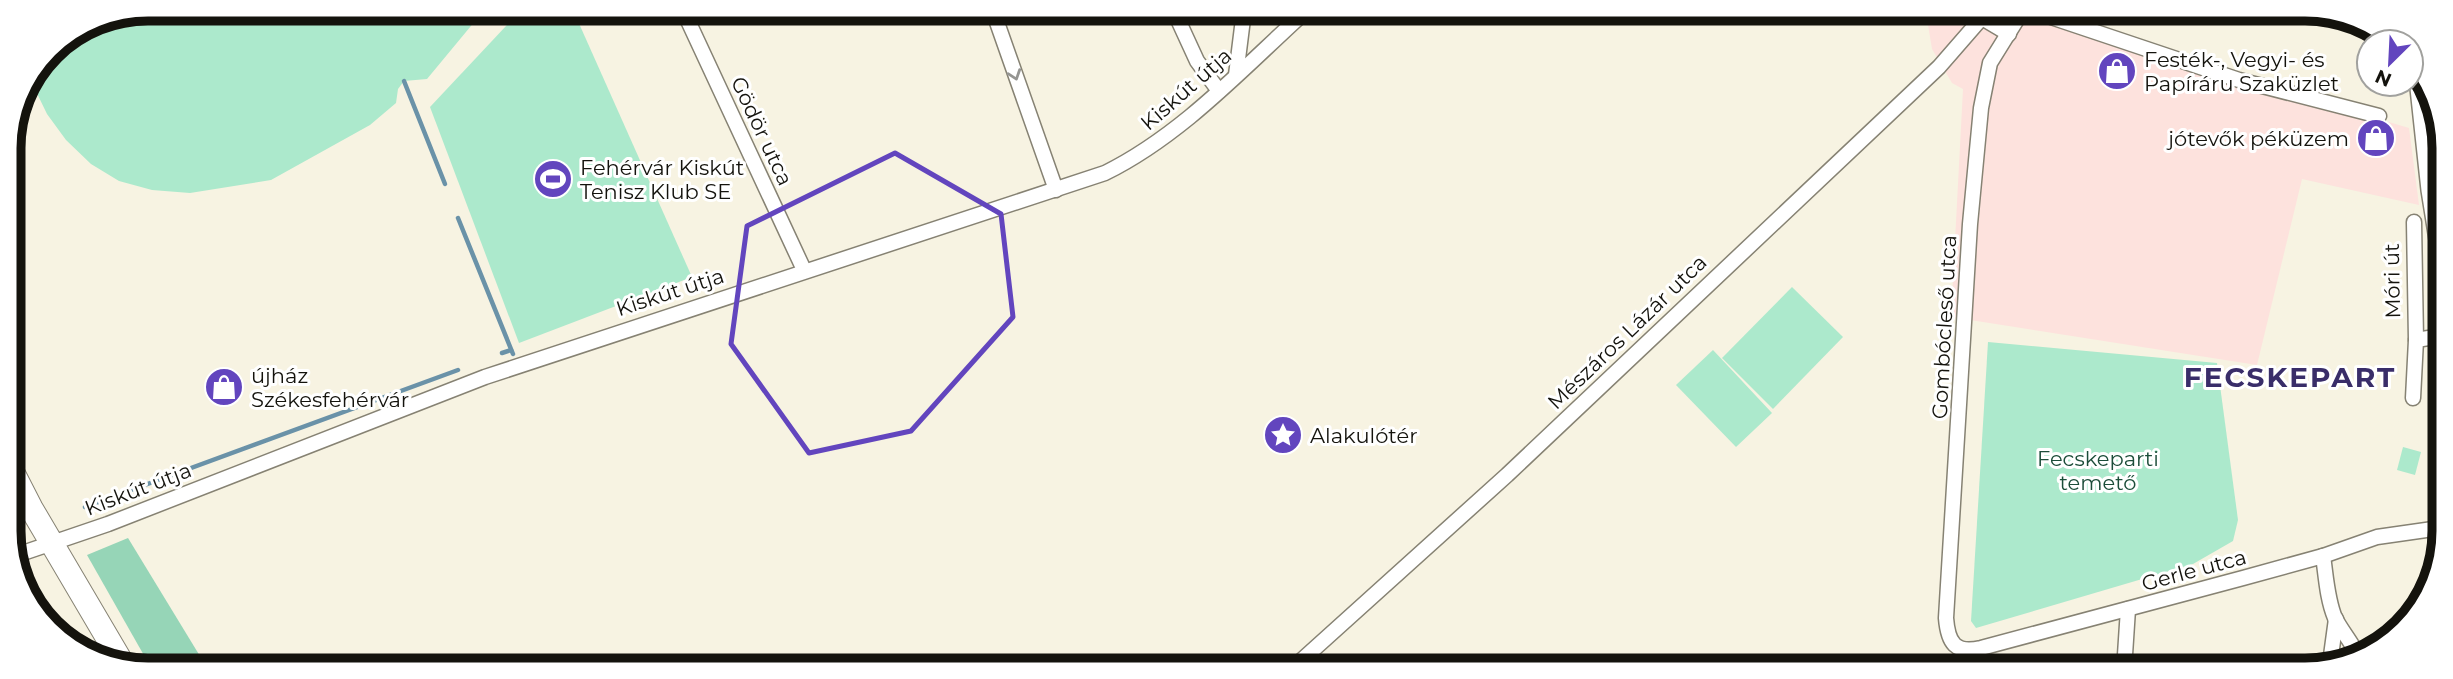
<svg xmlns="http://www.w3.org/2000/svg" width="2453" height="679" viewBox="0 0 2453 679" font-family="Montserrat,sans-serif">
	<rect width="100%" height="100%" fill="#f7f3e2"/>
	<polygon fill="#efe9d1" points="21,571 68,638 44,623 19,572"/>
	<polygon fill="#fde2dd" points="1926,13 2014,13 2031,16 2409,128 2419,205 2302,179 2257,365 1951,317 1963,89 1952,83 1932,49"/>
	<g fill="#ace9cc">
		<polygon points="148,9 485,9 427,79 404,81 398,89 396,103 370,125 271,180 190,193 152,190 119,181 91,164 66,140 47,114 30,79 50,49 95,19"/>
		<polygon points="521,10 573,10 692,277 519,343 430,107"/>
		<polygon points="1792,287 1843,337 1773,409 1722,358"/>
		<polygon points="1988,342 2217,363 2238,520 2233,541 2193,564 1976,628 1971,621"/>
		<polygon points="1713,350 1772,413 1736,447 1676,385"/>
		<polygon points="2403,447 2421,452 2415,475 2397,470"/>
	</g>
	<polygon fill="#96d5b7" points="128,538 206,666 150,666 87,555"/>
	<g fill="none" stroke-linecap="round" stroke-linejoin="round">
		<g stroke="#6a92a8" stroke-width="4.5">
			<polyline points="404,81 445,184"/>
			<polyline points="458,218 513,354"/>
			<polyline points="502,353 511,350"/>
			<polyline points="85,507 458,370"/>
		</g>
		<defs>
			<g id="minor">
				<polyline points="683,10 804,270"/>
				<polyline points="993,11 1056,190"/>
				<polyline points="1174,11 1197,61 1219,91"/>
				<path d="M2021,13L1990,63L1981,108L1970,224L1946,618C1948,643 1955,654 1981,648L2243,578L2323,556L2377,537L2440,528"/>
				<polyline points="2039,13 2239,80 2379,116"/>
				<polyline points="1982,18 2009,34"/>
				<polyline points="1236,75 1244,11"/>
				<polyline points="2416,340 2441,336"/>
				<polyline points="2413,398 2416,340 2414,222"/>
				<path d="M2323,556C2326,576 2327,599 2335,618C2341,630 2350,640 2356,652"/>
				<path d="M11,557L108,524L485,377L1105,173C1182,135 1243,68 1306,11"/>
				<polyline points="2330,663 2336,619"/>
				<polyline points="1293,668 1507,475 1939,67 1986,13"/>
				<polyline points="2124,670 2128,609"/>
			</g>
			<polyline id="secondary" points="2419,79 2431,190 2441,252"/>
			<polyline id="primary" points="11,469 31,508 124,666"/>
		</defs>
		<use href="#minor" stroke="#868273" stroke-width="17"/>
		<use href="#secondary" stroke="#868273" stroke-width="22"/>
		<use href="#primary" stroke="#868273" stroke-width="25"/>
		<use href="#minor" stroke="#fff" stroke-width="14"/>
		<use href="#secondary" stroke="#fff" stroke-width="19"/>
		<use href="#primary" stroke="#fff" stroke-width="23"/>
	</g>
	<defs><path id="oneway-chevron" d="M-2-3.5L2.5 0L-2 3.5" fill="none" stroke-width="1.6" stroke-linecap="round" stroke-linejoin="round" transform="scale(1.75)"/></defs>
	<use stroke="#959592" href="#oneway-chevron" transform="translate(1015 75) rotate(71)"/>
	<path fill="none" stroke="#6245be" stroke-width="5" stroke-linejoin="round" d="M895,153L1001,214L1013,317L911,431L809,453L731,344L747,226Z"/>
	<defs>
		<symbol id="shop-disc" viewBox="-11 -11 22 22"><circle r="9.5" fill="#6245be" stroke="#fff"/><path d="M-5-2.5h2.3a2.7 3.5 0 0 1 5.4 0H5L5.5 6h-11ZM-1.5-2.5h3a1.5 2.3 0 0 0-3 0Z" fill="#fff"/></symbol>
		<symbol id="stadium-disc" viewBox="-11 -11 22 22"><circle r="9.5" fill="#6245be" stroke="#fff"/><path d="M0-5a6.5 5 0 1 0 0 10a6.5 5 0 1 0 0-10ZM-3.5-1.8h7v3.6h-7Z" fill="#fff"/></symbol>
		<symbol id="sight-disc" viewBox="-11 -11 22 22"><circle r="9.5" fill="#6245be" stroke="#fff"/><path d="M0-6L1.8-2.2L6-1.7L2.9 1.2L3.7 5.4L0 3.3L-3.7 5.4L-2.9 1.2L-6-1.7L-1.8-2.2Z" fill="#fff"/></symbol>
	</defs>
	<g fill-rule="evenodd">
		<use href="#shop-disc" x="2095" y="49" width="44" height="44"/>
		<use href="#shop-disc" x="2354" y="116" width="44" height="44"/>
		<use href="#stadium-disc" x="531" y="157" width="44" height="44"/>
		<use href="#shop-disc" x="202" y="365" width="44" height="44"/>
		<use href="#sight-disc" x="1261" y="413" width="44" height="44"/>
	</g>
	<g text-anchor="middle" dominant-baseline="central" stroke-width="6" stroke-linejoin="round" paint-order="stroke">
		<g font-size="21" fill="#14130d" stroke="#fff" text-anchor="start">
			<text x="2144" y="59">Festék-, Vegyi- és<tspan x="2144" dy="24">Papíráru Szaküzlet</tspan></text>
			<text x="2349" y="138" text-anchor="end">jótevők péküzem</text>
			<text x="580" y="167">Fehérvár Kiskút<tspan x="580" dy="24">Tenisz Klub SE</tspan></text>
			<text x="251" y="375">újház<tspan x="251" dy="24">Székesfehérvár</tspan></text>
			<text x="1310" y="435">Alakulótér</text>
		</g>
		<g font-size="21" fill="#14130d" stroke="#fff">
			<text transform="translate(1186 89) rotate(-41)">Kiskút útja</text>
			<text transform="translate(762 131) rotate(65)">Gödör utca</text>
			<text transform="translate(2392 281) rotate(-91)">Móri út</text>
			<text transform="translate(670 292) rotate(-18)">Kiskút útja</text>
			<text transform="translate(1944 327) rotate(-87)">Gombócleső utca</text>
			<text transform="translate(1627 332) rotate(-44)">Mészáros Lázár utca</text>
			<text transform="translate(138 489) rotate(-21)">Kiskút útja</text>
			<text transform="translate(2194 570) rotate(-15)">Gerle utca</text>
		</g>
		<g font-size="21" fill="#1b4d39" stroke="#fff">
			<text x="2098" y="458">Fecskeparti<tspan x="2098" dy="24">temető</tspan></text>
		</g>
		<g font-size="28" font-weight="bold" letter-spacing="2" fill="#392d69" stroke="#fff">
			<text x="2290" y="377">FECSKEPART</text>
		</g>
	</g>
	<path d="M0 0H2453V679H0ZM148 21H2305A127 127 0 0 1 2432 148V531A127 127 0 0 1 2305 658H148A127 127 0 0 1 21 531V148A127 127 0 0 1 148 21Z" fill="#fff" fill-rule="evenodd"/>
	<path fill="none" stroke="#14130d" stroke-width="9" d="M148 21H2305A127 127 0 0 1 2432 148V531A127 127 0 0 1 2305 658H148A127 127 0 0 1 21 531V148A127 127 0 0 1 148 21Z"/>
	<g transform="translate(2390 63) rotate(204)"><circle r="33" fill="#ffffff" stroke="#a1a19e" stroke-width="2"/>
	<path d="M0-5L12 26L0 18L-12 26Z" fill="#6245be"/>
	<text y="-10" font-size="19" font-weight="bold" text-anchor="middle" fill="#14130d">N</text>
	</g>
</svg>
